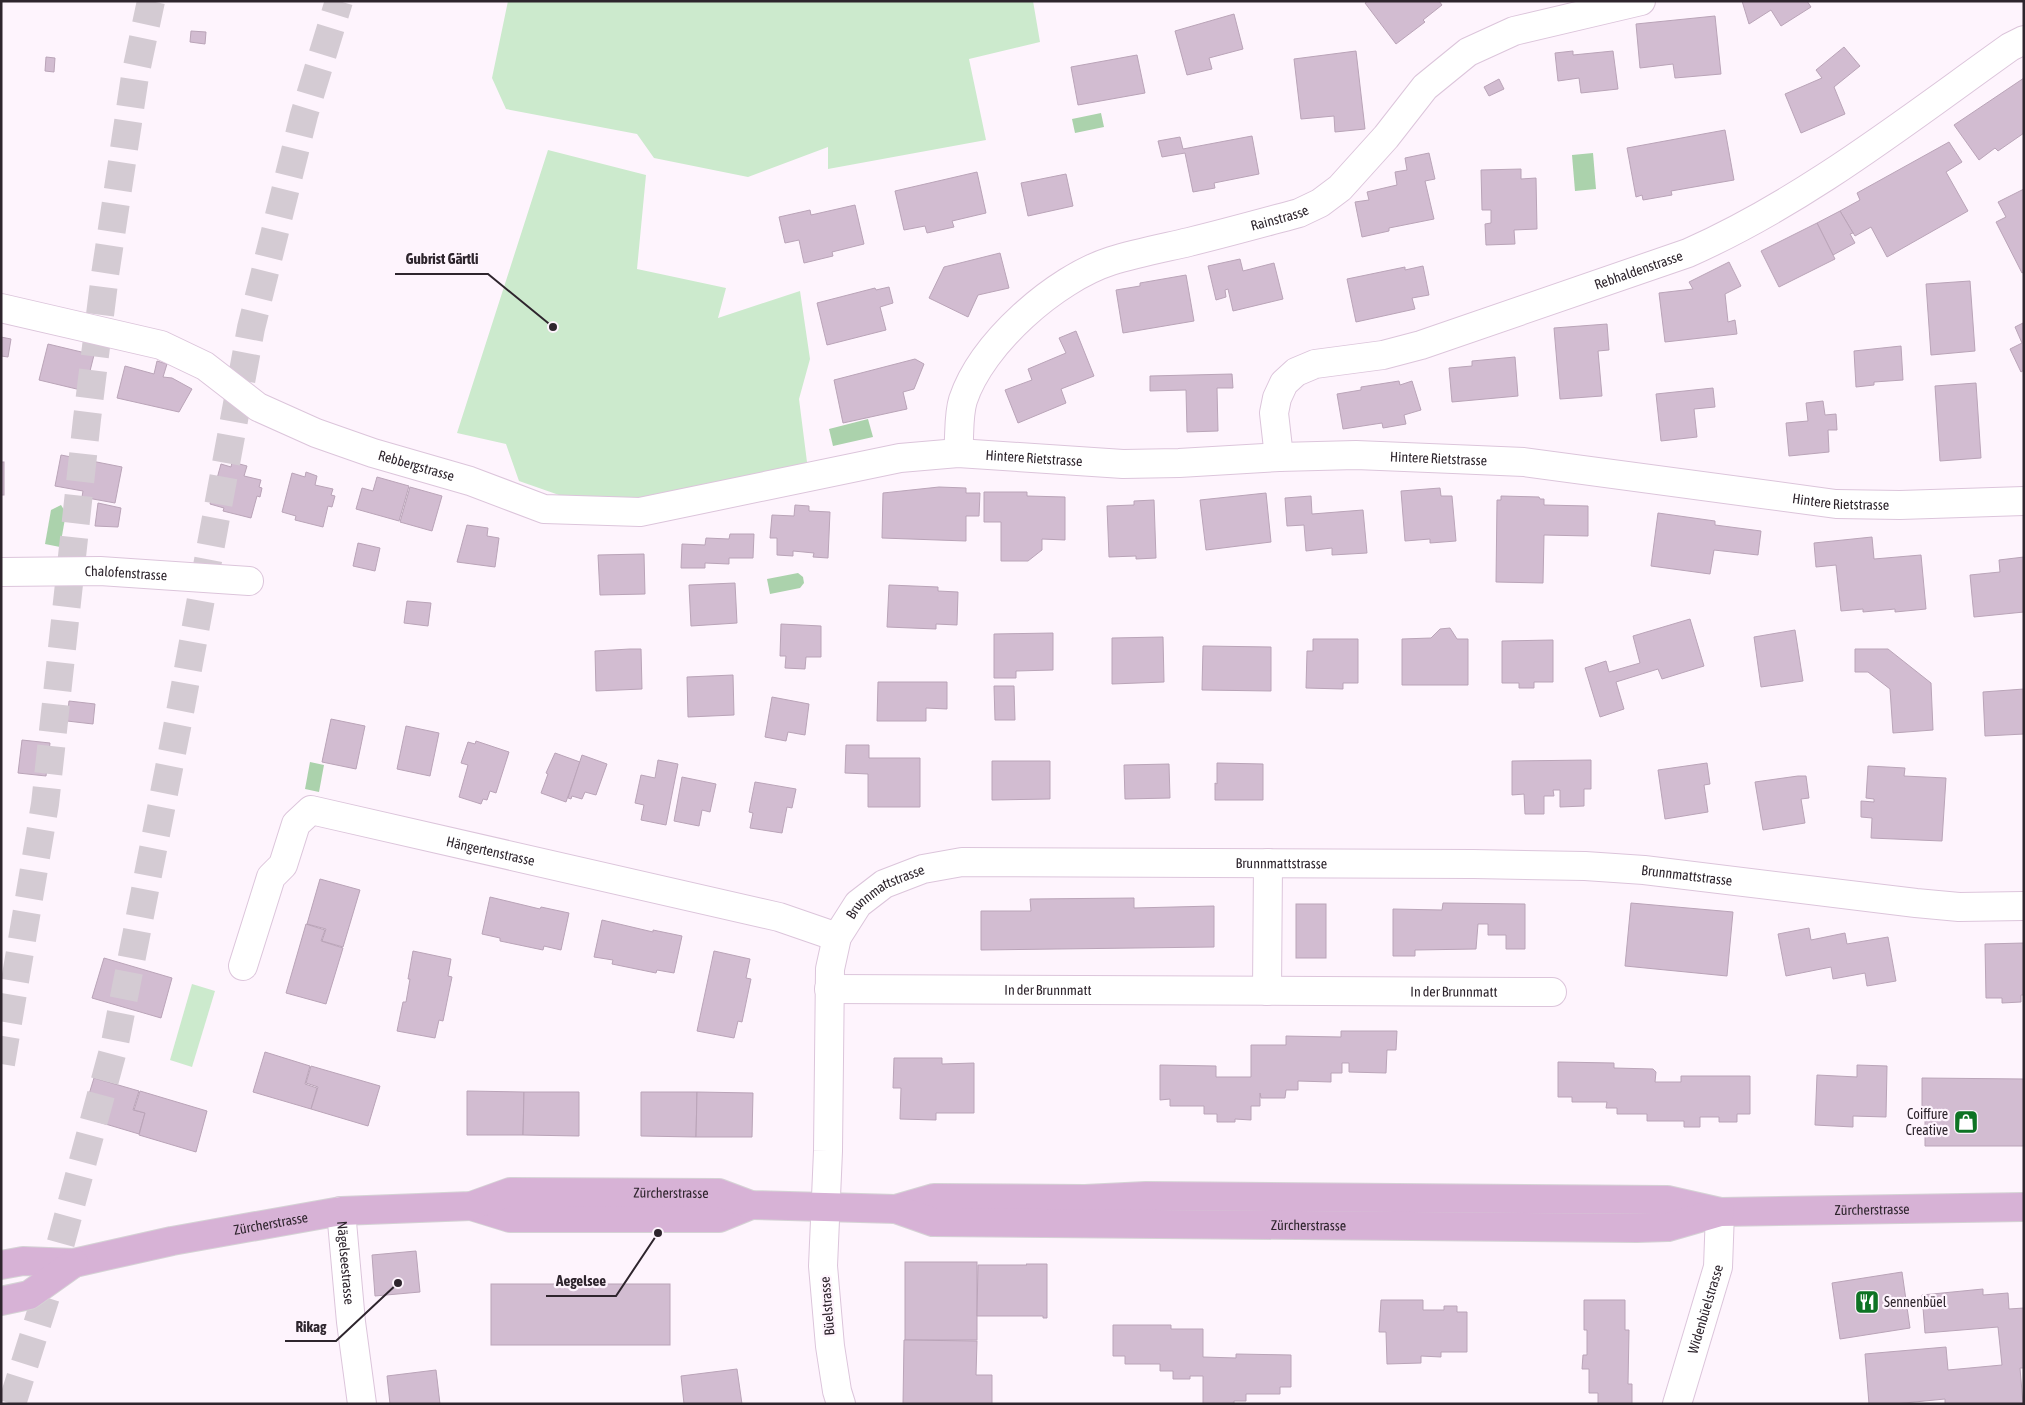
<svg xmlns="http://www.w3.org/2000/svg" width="2025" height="1405" viewBox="0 0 2025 1405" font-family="'Asap Condensed',sans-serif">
	<rect width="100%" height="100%" fill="#fef4fd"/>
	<g fill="#cceacd">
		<polygon points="508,1 1033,1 1040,42 969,59 986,140 828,169 828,147 748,177 654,158 637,134 506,109 492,78"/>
		<polygon points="548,150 646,175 637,269 726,288 718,318 800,291 810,359 799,399 808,470 642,505 579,502 519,481 506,444 457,433"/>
		<polygon points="192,984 215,991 192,1067 170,1060"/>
	</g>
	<g fill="#abd2ac">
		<polygon points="1101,113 1104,127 1075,133 1072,119"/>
		<polygon points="1593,153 1596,189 1575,191 1572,155"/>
		<polygon points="868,419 873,437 833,446 829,429"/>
		<polygon points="61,505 66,513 60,547 45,544 51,510"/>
		<polygon points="798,573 803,577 804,583 800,588 770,594 767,579"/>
		<polygon points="310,762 324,765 319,792 305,789"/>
	</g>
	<g fill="#d2bcd1" stroke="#baa4b8">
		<polygon points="1368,1 1439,1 1442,5 1423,20 1425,22 1396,44 1365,3"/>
		<polygon points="1742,1 1807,1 1811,7 1781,26 1771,10 1749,24"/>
		<polygon points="1234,14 1243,49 1209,58 1212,69 1187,75 1175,31"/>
		<polygon points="1715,16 1721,74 1675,78 1673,64 1640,68 1636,24"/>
		<polygon points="191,31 206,32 205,44 190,42"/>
		<polygon points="1844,47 1860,66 1834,87 1845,114 1801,133 1785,94 1822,78 1816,70"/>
		<polygon points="1356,51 1365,129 1335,132 1334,116 1301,119 1294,59"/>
		<polygon points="1573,51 1573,55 1613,51 1618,89 1581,93 1579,78 1558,81 1555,53"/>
		<polygon points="1137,55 1145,93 1078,105 1071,67"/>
		<polygon points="46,57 55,58 54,72 45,71"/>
		<polygon points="2024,78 2024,133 1998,151 1995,148 1979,160 1954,125"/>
		<polygon points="1499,79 1504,89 1489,96 1484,87"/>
		<polygon points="1725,130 1734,180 1671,191 1672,195 1643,200 1642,195 1636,197 1627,148"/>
		<polygon points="1252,136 1259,174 1214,183 1215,188 1193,192 1185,153 1162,157 1158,141 1180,137 1183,149"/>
		<polygon points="1949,142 1962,162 1946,172 1968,211 1887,257 1871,227 1855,236 1840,211 1860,200 1857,193"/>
		<polygon points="1429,153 1435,179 1425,181 1434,219 1389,228 1389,231 1362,237 1355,202 1369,200 1367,192 1397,185 1395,172 1407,170 1405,158"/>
		<polygon points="1521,169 1521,179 1536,178 1537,229 1514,230 1515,244 1486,245 1485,224 1491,223 1491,210 1482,210 1481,170"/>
		<polygon points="977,172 986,213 952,221 954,227 927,233 925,226 904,230 895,191"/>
		<polygon points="1066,174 1073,206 1028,216 1021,183"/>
		<polygon points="2024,189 2024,272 2022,273 1996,222 2006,217 1998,202"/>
		<polygon points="855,205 864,244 832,252 833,256 804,263 799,240 785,243 779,217 810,210 811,215"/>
		<polygon points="1840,211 1853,233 1850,234 1855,243 1833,255 1817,223"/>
		<polygon points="1817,223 1835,259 1779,287 1761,251"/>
		<polygon points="1000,253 1009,288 978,295 968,317 929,298 944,267"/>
		<polygon points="1240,259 1243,271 1274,263 1283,299 1233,311 1228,289 1225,290 1226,297 1216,300 1208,266"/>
		<polygon points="1729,262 1741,286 1725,294 1728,322 1735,320 1737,334 1665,342 1659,293 1693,289 1689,282"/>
		<polygon points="1423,266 1429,295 1412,298 1415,309 1356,322 1347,279 1405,267 1405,270"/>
		<polygon points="1186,275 1194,321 1123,333 1116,290 1140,286 1140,283"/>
		<polygon points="1970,281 1975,351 1931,355 1926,284"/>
		<polygon points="889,287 893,303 880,307 886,330 827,345 817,303 875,288 876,290"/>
		<polygon points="2023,323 2024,370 2021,372 2010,349 2022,343 2015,327"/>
		<polygon points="1607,324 1609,350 1598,351 1602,396 1560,399 1554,328"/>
		<polygon points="1076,331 1094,376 1061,389 1066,403 1018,423 1005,390 1032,380 1028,369 1066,353 1059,338"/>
		<polygon points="1,337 11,339 8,357 1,356"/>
		<polygon points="48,344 94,355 85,391 39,380"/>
		<polygon points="1901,346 1903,380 1874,382 1874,385 1856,387 1854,351"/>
		<polygon points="1515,357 1518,396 1452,402 1449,368 1472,366 1472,361"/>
		<polygon points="915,359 924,364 914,389 903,392 907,409 843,423 834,380"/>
		<polygon points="157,361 167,364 163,377 172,378 192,389 179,412 117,398 125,366 154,374"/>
		<polygon points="1232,374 1233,388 1217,388 1218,431 1187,432 1186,390 1150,391 1150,376"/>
		<polygon points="1399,381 1400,385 1412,381 1421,410 1404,415 1406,424 1383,428 1382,423 1343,429 1337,394 1361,390 1361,387"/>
		<polygon points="1976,383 1981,458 1940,461 1935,386"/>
		<polygon points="1713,388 1715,407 1694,409 1697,437 1661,441 1656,394"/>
		<polygon points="1823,401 1825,415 1836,414 1837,430 1828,430 1829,452 1789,456 1786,423 1808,421 1806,403"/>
		<polygon points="61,455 122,467 115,503 82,497 83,491 55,486"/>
		<rect x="1" y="462" width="3" height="33"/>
		<polygon points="232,462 247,466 244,476 261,480 259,487 262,488 260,497 257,496 251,518 223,511 224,508 210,504 221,464 231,467"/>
		<polygon points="306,472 317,476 315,485 333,489 331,495 335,496 332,507 328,506 323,527 295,520 296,516 282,512 292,473 305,477"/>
		<polygon points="377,477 409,486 399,521 356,509 362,488 373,491"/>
		<polygon points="410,487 442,496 432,531 400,522"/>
		<polygon points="939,487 966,488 966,493 980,493 979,516 966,516 966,541 882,538 883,493"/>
		<polygon points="1440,488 1441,496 1452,496 1456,541 1430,543 1430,539 1405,541 1401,491"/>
		<polygon points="984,492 1027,492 1027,496 1065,497 1065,540 1042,539 1042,550 1028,561 1001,561 1001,522 984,522"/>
		<polygon points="1266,493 1271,542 1206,550 1200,500"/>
		<polygon points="1311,496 1312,514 1363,510 1367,553 1332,555 1332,548 1306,551 1304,525 1287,526 1285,498"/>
		<polygon points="1501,496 1539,497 1540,499 1544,499 1544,505 1588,506 1588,536 1544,535 1543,583 1496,582 1497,500 1501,500"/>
		<polygon points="1154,500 1156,558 1136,559 1136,556 1109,557 1107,506 1134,505 1134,501"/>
		<polygon points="98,503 121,508 118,527 95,526"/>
		<polygon points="795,505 809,506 809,511 830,512 828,558 813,557 814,553 793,551 793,556 777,555 777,538 770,538 772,515 794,516"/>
		<polygon points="1658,513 1715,521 1715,525 1761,531 1758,555 1714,550 1710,574 1651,566"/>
		<polygon points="467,525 488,528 487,536 499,538 495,567 457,562"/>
		<polygon points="730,534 754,534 753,558 729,558 729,564 705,563 705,568 681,568 682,544 705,545 706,538 729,539"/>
		<polygon points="1872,537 1874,559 1921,555 1926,609 1895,612 1895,609 1863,612 1863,609 1841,611 1836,565 1816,567 1814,543"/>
		<polygon points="358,543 380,548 375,571 353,566"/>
		<polygon points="644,554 645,594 600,595 598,555"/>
		<polygon points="2024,557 2024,612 1974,617 1970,575 2000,572 1999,560"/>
		<polygon points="735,583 737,623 691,626 689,585"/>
		<polygon points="889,585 938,587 938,591 958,592 957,625 936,624 936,629 887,627"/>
		<polygon points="407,601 431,603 428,626 404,623"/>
		<polygon points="1690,619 1704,666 1662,679 1658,669 1616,682 1624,709 1600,717 1585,668 1606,661 1609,672 1640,663 1633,636"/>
		<polygon points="781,624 821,626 821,657 806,657 805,669 785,668 786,656 780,656"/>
		<polygon points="1450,628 1457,639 1468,639 1468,685 1402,685 1402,639 1431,638 1440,629"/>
		<polygon points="1795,630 1803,681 1761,687 1754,637"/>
		<polygon points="1053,633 1053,670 1016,671 1016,678 994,678 994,634"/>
		<polygon points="1163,637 1164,682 1112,684 1112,638"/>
		<polygon points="1313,639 1358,639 1358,683 1343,683 1343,689 1306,688 1307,651 1313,651"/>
		<polygon points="1553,640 1553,682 1534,682 1534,688 1519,688 1519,683 1502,683 1502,641"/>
		<polygon points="1203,646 1271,647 1271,691 1202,690"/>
		<polygon points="630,649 641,649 642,689 596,691 595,651"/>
		<polygon points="1855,649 1888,649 1931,683 1933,730 1893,733 1890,689 1868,672 1855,672"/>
		<polygon points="733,675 734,715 688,717 687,677"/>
		<polygon points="878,682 947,682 947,709 926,708 926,721 877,721"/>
		<polygon points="994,686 1014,686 1015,720 995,720"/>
		<polygon points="2024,689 2024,734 1985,736 1983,692"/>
		<polygon points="772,697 809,704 805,735 788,732 786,741 765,737"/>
		<polygon points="69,701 95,704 93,724 67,721"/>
		<polygon points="331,719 365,726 356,769 322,762"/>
		<polygon points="406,726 439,733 430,776 397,769"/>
		<polygon points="22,740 50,743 46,776 18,773"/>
		<polygon points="476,741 509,752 496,793 490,791 487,800 483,799 481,804 459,797 468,765 461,763 468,742 475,744"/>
		<polygon points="846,745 869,745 869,758 920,758 920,807 868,807 868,774 845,773"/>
		<polygon points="555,753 580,762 566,802 541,793 548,774 546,773"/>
		<polygon points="582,755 607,764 596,795 585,792 582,799 572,796 571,799 568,798"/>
		<polygon points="658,760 678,764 666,825 641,820 644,805 635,803 641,775 655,778"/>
		<polygon points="1591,760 1591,789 1584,789 1584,806 1560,807 1560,790 1553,790 1554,796 1544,796 1544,814 1525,814 1524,794 1512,795 1512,761"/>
		<polygon points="992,761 1050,761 1050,799 992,800"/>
		<polygon points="1217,763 1263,764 1263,800 1215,800 1215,783 1217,784"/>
		<polygon points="1707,763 1710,784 1704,785 1708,812 1665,819 1658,770"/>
		<polygon points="1169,764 1170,798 1125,799 1124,765"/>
		<polygon points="1868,766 1905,768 1904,776 1946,778 1942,841 1871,838 1872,818 1861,817 1861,801 1874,802 1874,799 1866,798"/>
		<polygon points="1798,776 1806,776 1809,798 1801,799 1805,823 1763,830 1755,782"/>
		<polygon points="682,777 716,784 710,812 702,810 699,826 674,821"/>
		<polygon points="755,782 796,789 792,808 787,807 782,833 750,828 753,813 749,812"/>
		<polygon points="320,879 360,890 343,947 322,941 326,929 307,924"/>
		<polygon points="490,897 540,909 541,907 569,913 561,950 544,946 543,950 500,941 500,938 482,934"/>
		<polygon points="1134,898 1134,908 1214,906 1214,947 981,950 981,911 1031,911 1030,899"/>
		<polygon points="1443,903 1525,904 1525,949 1506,949 1506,935 1488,935 1488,924 1478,924 1476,949 1415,950 1415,956 1393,956 1393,909 1442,910"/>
		<polygon points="1631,903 1733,912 1727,976 1625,966"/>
		<rect x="1296" y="904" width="30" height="54"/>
		<polygon points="602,920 653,932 653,930 682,936 674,973 657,970 656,973 612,964 613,960 594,957"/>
		<polygon points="306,924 325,930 321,941 343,948 326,1004 286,993"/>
		<polygon points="1809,928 1811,940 1845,933 1847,944 1888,937 1896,981 1867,986 1865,973 1833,979 1831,967 1786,976 1778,934"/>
		<polygon points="2024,943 2024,995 2021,995 2021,1002 2002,1003 2002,998 1986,998 1985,944"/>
		<polygon points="413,951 451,959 448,976 452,977 443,1021 439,1020 435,1038 397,1031 403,1002 406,1002 410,979 408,979"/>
		<polygon points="714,951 750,959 746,978 751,979 742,1022 738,1021 734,1038 697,1031"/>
		<polygon points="104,958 172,978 161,1018 92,998"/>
		<polygon points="1341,1031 1397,1031 1396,1050 1387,1050 1386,1073 1349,1072 1349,1063 1342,1063 1342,1073 1331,1073 1331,1082 1298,1081 1298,1090 1286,1090 1285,1098 1261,1098 1260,1093 1260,1106 1251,1106 1251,1120 1235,1119 1235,1122 1217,1122 1217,1114 1204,1114 1204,1106 1170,1106 1170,1099 1160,1100 1160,1065 1216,1066 1216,1077 1251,1077 1251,1045 1286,1045 1286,1036 1341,1037"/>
		<polygon points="265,1052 310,1066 305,1084 317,1088 311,1109 253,1092"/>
		<polygon points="894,1058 942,1058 942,1064 974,1063 974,1113 936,1113 936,1120 900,1119 901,1088 893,1088"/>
		<polygon points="1558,1062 1614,1063 1614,1068 1653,1069 1656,1072 1655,1082 1681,1082 1681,1076 1750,1076 1750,1114 1737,1114 1737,1122 1719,1122 1719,1117 1700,1117 1700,1127 1684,1127 1684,1121 1647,1121 1647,1114 1617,1114 1617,1108 1606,1108 1607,1102 1572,1102 1572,1097 1558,1097"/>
		<polygon points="1857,1065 1887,1066 1886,1117 1853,1116 1853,1127 1815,1125 1817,1075 1857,1077"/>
		<polygon points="311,1066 380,1086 368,1126 311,1109 318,1087 306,1083"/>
		<polygon points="94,1078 139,1091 133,1110 145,1113 139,1134 82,1117"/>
		<polygon points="1922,1078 2024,1079 2024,1146 1925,1146 1925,1119 1922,1119"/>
		<polygon points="140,1091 207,1111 196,1152 139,1135 145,1113 134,1110"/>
		<polygon points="467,1091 524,1092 523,1135 467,1135"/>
		<polygon points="524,1092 579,1092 579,1136 523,1135"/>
		<polygon points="641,1092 697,1092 696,1137 641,1136"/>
		<polygon points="697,1092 753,1093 752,1137 696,1137"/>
		<polygon points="416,1251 420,1292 375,1296 372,1255"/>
		<rect x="905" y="1262" width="72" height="78"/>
		<polygon points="1026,1264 1047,1264 1047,1318 1043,1318 1043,1316 977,1316 978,1265 1027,1265"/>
		<polygon points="1902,1272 1910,1328 1840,1339 1832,1283"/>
		<rect x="491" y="1284" width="179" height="61"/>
		<polygon points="1983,1289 1983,1295 2008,1293 2009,1309 2024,1308 2024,1368 2020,1368 2023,1404 1945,1404 1945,1399 1894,1404 1869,1404 1865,1354 1946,1347 1948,1370 2002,1365 1998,1327 1925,1333 1922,1295"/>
		<polygon points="1381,1300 1423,1300 1423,1310 1444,1310 1444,1306 1457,1306 1457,1312 1467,1312 1467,1352 1441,1352 1441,1357 1421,1356 1421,1363 1387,1364 1386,1332 1379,1332"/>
		<polygon points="1584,1300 1625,1300 1625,1330 1629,1330 1628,1384 1632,1384 1632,1404 1598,1404 1598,1393 1589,1393 1589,1369 1582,1369 1583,1355 1587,1355 1587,1330 1584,1330"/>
		<polygon points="1113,1325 1171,1325 1171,1329 1203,1329 1203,1357 1236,1358 1236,1354 1291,1355 1291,1387 1280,1387 1280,1394 1246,1394 1246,1401 1234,1401 1234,1404 1203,1404 1203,1376 1190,1376 1190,1379 1173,1379 1173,1371 1160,1371 1160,1364 1125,1364 1125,1356 1113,1356"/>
		<polygon points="904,1340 977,1341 976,1375 992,1375 992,1404 903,1404"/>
		<polygon points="737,1369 742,1404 684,1404 681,1376"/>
		<polygon points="436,1370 440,1404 390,1404 387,1376"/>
	</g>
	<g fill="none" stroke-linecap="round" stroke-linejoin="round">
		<g stroke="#d4cbd3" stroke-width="28" stroke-dasharray="28 14" stroke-linecap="butt">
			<polyline points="1,1064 45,804 87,419 105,275 135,76 151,1"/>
			<polyline points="12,1404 48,1290 115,1043 181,707 251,328 304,115 339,1"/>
		</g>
		<defs>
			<g id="minor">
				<path id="s1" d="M1,308L161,345L205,366L258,407L316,433L373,453L470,481L544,509L640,512L900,458L958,453L1123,464L1179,463L1279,457L1356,455L1453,459L1524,462L1836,504L1900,505L2024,501"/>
				<path id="s2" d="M958,453C960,436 958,416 963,400C982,343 1055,279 1111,261C1136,253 1163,248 1189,242C1226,233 1262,223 1299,213L1320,203L1340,188L1386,137L1425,87L1468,52L1514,31L1641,1"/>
				<path id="s3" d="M1279,457L1274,413L1277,398L1284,383L1296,372L1315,364L1383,355L1421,345L1688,253C1805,201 1906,121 2010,47L2024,40"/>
				<path id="s4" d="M1,572L100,571L249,581"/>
				<path id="s5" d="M243,966L271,877L283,865L296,824L311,810L779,917L837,937"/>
				<path id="s6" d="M829,989L1552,992"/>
				<polyline points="1267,991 1268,863"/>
				<path id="s7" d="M341,1211L351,1322L362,1404"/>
				<path id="s8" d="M841,1404L837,1391L830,1346L823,1266L828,1151L830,969L837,937L858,904L884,884L923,869L962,862L1473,864L1585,866L1644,870L1916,903L1959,907L2024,906"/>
				<path id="s9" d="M1677,1404L1718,1267L1720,1212"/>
			</g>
			<g id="major">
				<polyline points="471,1206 510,1218 719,1218 751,1205"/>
				<path id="s10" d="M896,1209L934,1198L1085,1199L1146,1196L1667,1200L1720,1212L2024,1207"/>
				<path id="s11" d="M1,1265L23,1261L74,1263L172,1241L341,1211L471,1206L510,1192L719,1193L751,1205L896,1209L933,1222L1637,1228L1668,1227L1720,1212"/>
				<polyline points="1,1301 29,1295 74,1263"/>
			</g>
		</defs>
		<use href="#minor" stroke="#dcc5db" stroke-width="30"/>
		<use href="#major" stroke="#d5d3d5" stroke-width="30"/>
		<use href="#minor" stroke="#fff" stroke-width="28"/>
		<use href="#major" stroke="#d7b2d6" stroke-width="28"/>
	</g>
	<defs>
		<symbol id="shop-square" viewBox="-11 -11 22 22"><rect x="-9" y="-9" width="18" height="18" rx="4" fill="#0e7324" stroke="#fef4fd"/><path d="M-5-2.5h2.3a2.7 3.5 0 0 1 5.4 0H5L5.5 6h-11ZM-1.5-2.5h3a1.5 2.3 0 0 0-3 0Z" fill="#fff"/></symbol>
		<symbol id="restaurant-square" viewBox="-11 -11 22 22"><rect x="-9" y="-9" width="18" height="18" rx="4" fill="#0e7324" stroke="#fef4fd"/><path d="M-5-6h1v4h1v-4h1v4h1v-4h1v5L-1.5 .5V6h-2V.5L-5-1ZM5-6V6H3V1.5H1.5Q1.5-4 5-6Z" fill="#fff"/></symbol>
	</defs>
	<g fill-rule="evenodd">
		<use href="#shop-square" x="1952" y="1108" width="28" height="28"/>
		<use href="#restaurant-square" x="1853" y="1288" width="28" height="28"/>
	</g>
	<g text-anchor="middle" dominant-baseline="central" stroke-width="4.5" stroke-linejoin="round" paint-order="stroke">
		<g font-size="14" fill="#2e252d" stroke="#fef4fd">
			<text stroke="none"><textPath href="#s2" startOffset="436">Rainstrasse</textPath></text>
			<text stroke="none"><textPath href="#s3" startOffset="451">Rebhaldenstrasse</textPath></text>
			<text stroke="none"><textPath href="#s1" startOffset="1080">Hintere Rietstrasse</textPath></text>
			<text stroke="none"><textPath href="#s1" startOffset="1485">Hintere Rietstrasse</textPath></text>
			<text stroke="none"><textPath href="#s1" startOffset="449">Rebbergstrasse</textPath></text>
			<text stroke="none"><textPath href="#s1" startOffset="1890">Hintere Rietstrasse</textPath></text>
			<text stroke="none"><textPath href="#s4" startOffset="125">Chalofenstrasse</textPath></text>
			<text stroke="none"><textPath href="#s5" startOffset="358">Hängertenstrasse</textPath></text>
			<text stroke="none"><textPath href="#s8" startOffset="942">Brunnmattstrasse</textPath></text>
			<text stroke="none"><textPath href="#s8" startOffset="1348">Brunnmattstrasse</textPath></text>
			<text stroke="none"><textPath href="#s8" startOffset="538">Brunnmattstrasse</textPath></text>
			<text stroke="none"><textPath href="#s6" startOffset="219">In der Brunnmatt</textPath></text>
			<text stroke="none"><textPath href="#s6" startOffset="625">In der Brunnmatt</textPath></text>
			<text stroke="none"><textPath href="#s11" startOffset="678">Zürcherstrasse</textPath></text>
			<text stroke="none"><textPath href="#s10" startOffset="979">Zürcherstrasse</textPath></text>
			<text stroke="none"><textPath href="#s11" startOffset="274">Zürcherstrasse</textPath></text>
			<text stroke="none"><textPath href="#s11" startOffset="1320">Zürcherstrasse</textPath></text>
			<text stroke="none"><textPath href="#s7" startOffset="52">Nägelseestrasse</textPath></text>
			<text transform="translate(827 1306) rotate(-95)">Büelstrasse</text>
			<text stroke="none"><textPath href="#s9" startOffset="99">Widenbüelstrasse</textPath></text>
		</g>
		<g font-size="14" fill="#2e252d" stroke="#fef4fd" text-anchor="end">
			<text x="1948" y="1114">Coiffure<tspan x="1948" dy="16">Creative</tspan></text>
			<text x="1884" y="1302" text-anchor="start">Sennenbüel</text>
		</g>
	</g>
	<path fill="none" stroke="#2e252d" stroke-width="2" d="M553 327L488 274H395M658 1233L616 1296H546M398 1283L336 1341H285"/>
	<g fill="#2e252d" stroke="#fef4fd" stroke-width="2">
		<circle cx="553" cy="327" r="5"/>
		<circle cx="658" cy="1233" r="5"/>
		<circle cx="398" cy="1283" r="5"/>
	</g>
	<g font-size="15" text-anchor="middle" font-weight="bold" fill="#2e252d" stroke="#fef4fd" stroke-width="4.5" stroke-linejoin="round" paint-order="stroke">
		<text x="442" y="264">Gubrist Gärtli</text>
		<text x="581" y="1286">Aegelsee</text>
		<text x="311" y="1332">Rikag</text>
	</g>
	<rect width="2025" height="1405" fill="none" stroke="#2e252d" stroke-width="5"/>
</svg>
